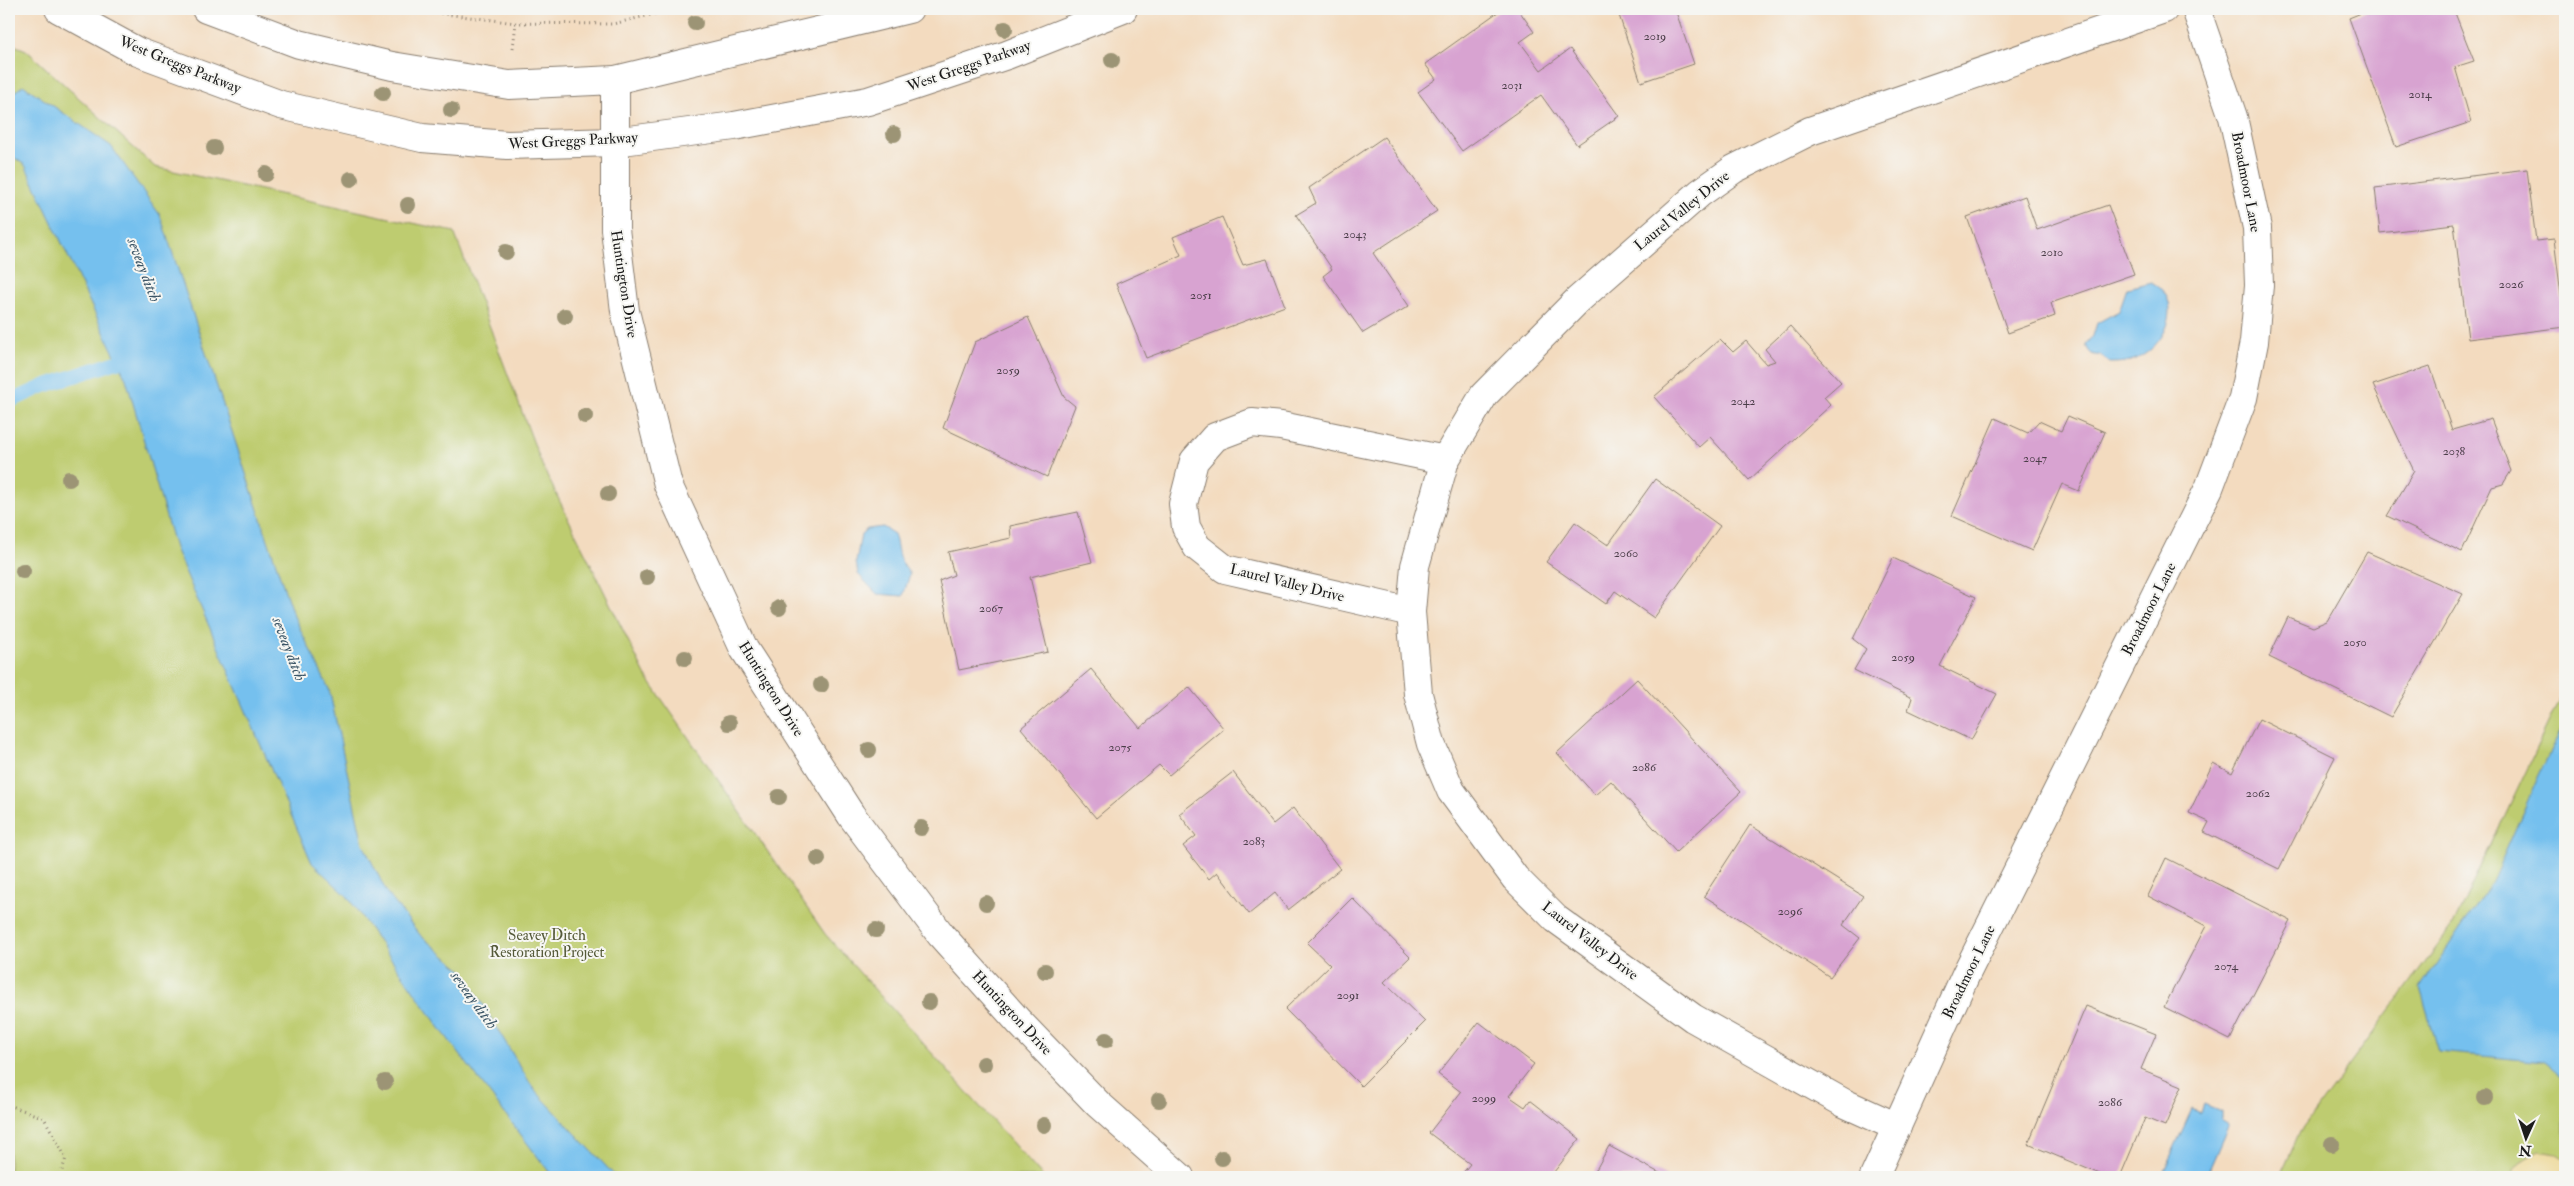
<svg xmlns="http://www.w3.org/2000/svg" width="2574" height="1186" viewBox="0 0 2574 1186" font-family="'IM FELL Double Pica',serif">
	<rect width="100%" height="100%" fill="#f6f6f2"/>
	<filter id="ink" filterUnits="userSpaceOnUse"><feTurbulence type="fractalNoise" baseFrequency=".02" numOctaves="2"/><feDisplacementMap in="SourceGraphic" scale="10" xChannelSelector="R" yChannelSelector="G"/><feConvolveMatrix kernelMatrix="1 2 1 2 8 2 1 2 1" color-interpolation-filters="sRGB"/></filter>
	<filter id="wash" filterUnits="userSpaceOnUse"><feTurbulence type="fractalNoise" baseFrequency=".0096" numOctaves="4" result="noise"/><feDisplacementMap in="SourceGraphic" scale="20" xChannelSelector="R" yChannelSelector="G"/><feGaussianBlur stdDeviation="1.12" result="paint"/><feColorMatrix in="noise" values="0 0 0 0 0 0 0 0 0 0 0 0 0 0 0 0 0 1.4 0 .05"/><feComposite in="paint" operator="in"/></filter>
	<g filter="url(#wash)">
		<rect width="100%" height="100%" fill="#f3dbbf"/>
		<g fill="#becc6f" stroke="#6d7446">
			<polygon points="9,43 26,50 155,167 454,232 542,465 645,675 825,934 1043,1177 9,1177"/>
			<polygon points="2565,688 2565,1177 2280,1177 2300,1132 2453,925"/>
		</g>
		<polygon fill="#eeda9e" stroke="#857b5d" points="2539,1151 2556,1154 2565,1160 2565,1177 2515,1177 2513,1169 2519,1162"/>
		<g fill="#74c0ee" stroke="#486e85">
			<polygon points="23,85 111,146 160,215 292,612 329,689 363,844 387,893 421,936 462,970 533,1088 616,1177 553,1177 442,1031 347,896 312,863 175,548 126,379 25,165 9,154 9,90 14,93"/>
			<path d="M2151,282C2185,299 2168,342 2140,357C2132,362 2120,363 2110,363L2100,355C2092,356 2089,353 2086,345L2093,336L2097,323L2119,311L2127,288Z"/>
			<path d="M883,527L894,534C900,554 895,555 910,574L903,596L877,594L858,574L856,562L861,534L867,529Z"/>
			<polygon points="2565,721 2565,1079 2545,1062 2439,1052 2420,988 2493,880 2539,775"/>
			<polygon points="2204,1105 2221,1112 2221,1119 2229,1124 2206,1177 2161,1177 2192,1109 2201,1113"/>
		</g>
		<g fill="none" stroke-linecap="round" stroke-linejoin="round">
			<polyline stroke="#74c0ee" stroke-width="14" points="9,402 44,386 135,356"/>
		</g>
		<g id="blocks">
			<g fill="#d8a3d1">
				<polygon points="1502,9 1518,9 1534,32 1520,42 1541,70 1570,49 1619,116 1577,145 1541,95 1462,151 1418,92 1436,79 1425,64"/>
				<polygon points="1617,9 1675,9 1694,64 1641,82"/>
				<polygon points="2371,9 2462,9 2455,13 2474,61 2455,67 2471,122 2396,147 2349,18"/>
				<polygon points="1384,137 1437,211 1373,253 1409,306 1363,333 1323,276 1332,269 1296,215 1316,203 1309,188"/>
				<polygon points="2527,169 2536,241 2554,239 2565,327 2468,339 2454,224 2380,233 2375,188"/>
				<polygon points="2025,196 2037,230 2108,205 2134,274 2051,303 2055,316 2008,333 1967,217"/>
				<polygon points="1222,217 1243,265 1267,259 1285,306 1146,358 1116,284 1181,255 1173,237"/>
				<polygon points="1028,317 1064,397 1075,406 1047,477 943,428 975,342"/>
				<polygon points="1790,326 1841,382 1824,397 1831,405 1749,480 1710,437 1699,447 1654,397 1720,339 1733,352 1746,341 1766,364 1775,361 1765,349"/>
				<polygon points="2430,366 2452,430 2491,419 2511,471 2503,484 2492,487 2462,552 2387,516 2414,471 2373,385"/>
				<polygon points="2068,416 2105,432 2079,491 2062,484 2032,551 1952,516 1995,418 2028,433 2039,421 2061,431"/>
				<polygon points="1655,479 1720,526 1654,618 1615,591 1606,604 1546,562 1575,522 1608,545"/>
				<polygon points="1078,512 1092,562 1030,577 1048,652 959,670 939,581 954,575 948,552 1011,538 1010,526"/>
				<polygon points="2367,552 2463,594 2391,717 2269,657 2288,617 2313,627 2327,621"/>
				<polygon points="1893,558 1976,597 1940,666 1997,694 1971,740 1908,710 1912,698 1854,670 1866,649 1853,639"/>
				<polygon points="1091,669 1140,728 1189,687 1224,729 1169,775 1159,765 1096,818 1021,728"/>
				<polygon points="1637,679 1741,792 1676,852 1611,781 1595,795 1557,753"/>
				<polygon points="2259,719 2335,757 2279,869 2204,832 2209,822 2189,813 2213,763 2232,773"/>
				<polygon points="1233,772 1273,824 1293,808 1340,869 1288,910 1275,893 1249,914 1217,872 1209,879 1183,846 1196,836 1179,814"/>
				<polygon points="1750,825 1863,896 1843,925 1860,938 1830,977 1704,896"/>
				<polygon points="2166,858 2291,921 2230,1040 2164,1007 2206,926 2148,896"/>
				<polygon points="1352,898 1410,957 1384,982 1425,1022 1361,1086 1285,1009 1330,965 1307,943"/>
				<polygon points="2086,1006 2156,1034 2141,1069 2182,1086 2165,1126 2145,1118 2120,1177 2107,1177 2028,1144"/>
				<polygon points="1479,1022 1534,1064 1509,1096 1525,1107 1530,1100 1580,1139 1550,1177 1466,1177 1462,1174 1470,1164 1429,1133 1461,1092 1438,1074"/>
				<polygon points="1609,1146 1667,1177 1592,1177"/>
			</g>
		</g>
	</g>
	<g filter="url(#ink)">
		<use href="#blocks" fill-opacity="0" stroke="#887c6e" stroke-width="1"/>
		<g fill="none" stroke-linecap="round" stroke-linejoin="round">
			<defs>
				<g id="street">
					<polyline points="59,9 138,52 281,105 422,138 507,145 615,142 734,126 868,101 1007,55 1123,9"/>
					<polyline points="206,9 299,44 392,66 509,85 615,80 909,9"/>
					<polyline points="615,80 615,229 625,311 668,485 744,649 851,815 941,935 1019,1022 1098,1104 1180,1177"/>
					<polyline points="1411,612 1225,569 1197,547 1186,527 1183,504 1194,461 1215,437 1252,423 1281,426 1445,460"/>
					<polyline points="1897,1127 1844,1103 1693,1018 1556,919 1515,878 1451,791 1431,744 1418,694 1411,612 1415,566 1445,460 1484,395 1578,300 1700,193 1734,169 1810,131 2164,9"/>
					<polyline points="1874,1177 1966,974 2209,488 2243,398 2254,342 2259,285 2257,228 2233,117 2196,9"/>
				</g>
			</defs>
			<use href="#street" stroke="#887c6e" stroke-width="30"/>
			<g stroke="#887c6e" stroke-width="3" stroke-dasharray="1 4" stroke-linecap="butt">
				<polyline points="406,9 516,23 613,24 675,9"/>
				<polyline points="513,48 516,23"/>
				<polyline points="9,1105 44,1118 66,1158 60,1177"/>
			</g>
			<use href="#street" stroke="#fff" stroke-width="28"/>
		</g>
		<g fill="#9c9475">
			<circle cx="695" cy="23" r="8"/>
			<circle cx="1005" cy="29" r="8"/>
			<circle cx="1112" cy="60" r="8"/>
			<circle cx="383" cy="93" r="8"/>
			<circle cx="451" cy="110" r="8"/>
			<circle cx="894" cy="134" r="8"/>
			<circle cx="214" cy="148" r="8"/>
			<circle cx="266" cy="174" r="8"/>
			<circle cx="351" cy="179" r="8"/>
			<circle cx="408" cy="205" r="8"/>
			<circle cx="506" cy="252" r="8"/>
			<circle cx="565" cy="316" r="8"/>
			<circle cx="585" cy="416" r="8"/>
			<circle cx="69" cy="479" r="8"/>
			<circle cx="608" cy="494" r="8"/>
			<circle cx="23" cy="571" r="8"/>
			<circle cx="647" cy="577" r="8"/>
			<circle cx="779" cy="608" r="8"/>
			<circle cx="685" cy="658" r="8"/>
			<circle cx="821" cy="685" r="8"/>
			<circle cx="729" cy="723" r="8"/>
			<circle cx="869" cy="750" r="8"/>
			<circle cx="779" cy="797" r="8"/>
			<circle cx="921" cy="828" r="8"/>
			<circle cx="818" cy="859" r="8"/>
			<circle cx="986" cy="903" r="8"/>
			<circle cx="876" cy="930" r="8"/>
			<circle cx="1045" cy="971" r="8"/>
			<circle cx="929" cy="1002" r="8"/>
			<circle cx="1106" cy="1040" r="8"/>
			<circle cx="984" cy="1064" r="8"/>
			<circle cx="385" cy="1082" r="8"/>
			<circle cx="2485" cy="1098" r="8"/>
			<circle cx="1159" cy="1100" r="8"/>
			<circle cx="1044" cy="1125" r="8"/>
			<circle cx="2332" cy="1144" r="8"/>
			<circle cx="1222" cy="1158" r="8"/>
		</g>
	</g>
	<g text-anchor="middle" dominant-baseline="central" stroke-width="4" stroke-linejoin="round" paint-order="stroke">
		<g font-size="12" fill="#4b3e49">
			<text x="1655" y="36">2019</text>
			<text x="1512" y="85">2031</text>
			<text x="2420" y="94">2014</text>
			<text x="1355" y="234">2043</text>
			<text x="2052" y="252">2010</text>
			<text x="2511" y="284">2026</text>
			<text x="1201" y="295">2051</text>
			<text x="1008" y="370">2059</text>
			<text x="1743" y="401">2042</text>
			<text x="2454" y="451">2038</text>
			<text x="2035" y="458">2047</text>
			<text x="1626" y="553">2060</text>
			<text x="991" y="608">2067</text>
			<text x="2355" y="642">2050</text>
			<text x="1903" y="657">2059</text>
			<text x="1120" y="747">2075</text>
			<text x="1644" y="767">2086</text>
			<text x="2258" y="793">2062</text>
			<text x="1254" y="841">2083</text>
			<text x="1790" y="911">2096</text>
			<text x="2226" y="966">2074</text>
			<text x="1348" y="995">2091</text>
			<text x="1484" y="1098">2099</text>
			<text x="2110" y="1102">2086</text>
		</g>
		<g font-size="15" fill="#1c1c1c" stroke="#f6f6f2">
			<text transform="translate(180 65) rotate(22)">West Greggs Parkway</text>
			<text transform="translate(969 66) rotate(-19)">West Greggs Parkway</text>
			<text transform="translate(573 141) rotate(-3)">West Greggs Parkway</text>
			<text transform="translate(2246 182) rotate(79)">Broadmoor Lane</text>
			<text transform="translate(1682 211) rotate(-39)">Laurel Valley Drive</text>
			<text transform="translate(624 284) rotate(81)">Huntington Drive</text>
			<text transform="translate(1287 583) rotate(14)">Laurel Valley Drive</text>
			<text transform="translate(2149 609) rotate(-63)">Broadmoor Lane</text>
			<text transform="translate(771 689) rotate(58)">Huntington Drive</text>
			<text transform="translate(1590 941) rotate(38)">Laurel Valley Drive</text>
			<text transform="translate(1969 972) rotate(-64)">Broadmoor Lane</text>
			<text transform="translate(1012 1013) rotate(47)">Huntington Drive</text>
		</g>
		<g font-size="15" fill="#555a39" stroke="#f6f6f2">
			<text x="547" y="935">Seavey Ditch<tspan x="547" dy="17">Restoration Project</tspan></text>
		</g>
		<g font-size="16" font-style="italic" fill="#3b5566" stroke="#f6f6f2">
			<text transform="translate(144 270) rotate(69)">seveay ditch</text>
			<text transform="translate(289 649) rotate(69)">seveay ditch</text>
			<text transform="translate(474 1000) rotate(54)">seveay ditch</text>
		</g>
	</g>
	<rect width="2574" height="1186" fill="none" stroke="#f6f6f2" stroke-width="30"/>
	<g transform="translate(2526 1138) rotate(183)" stroke="#f6f6f2" stroke-width="4" paint-order="stroke">
	<path d="M0-4L9 19L0 12L-9 19Z" fill="#1c1c1c"/>
	<text y="-8" font-size="14" font-weight="bold" text-anchor="middle" fill="#1c1c1c">N</text>
	</g>
</svg>
